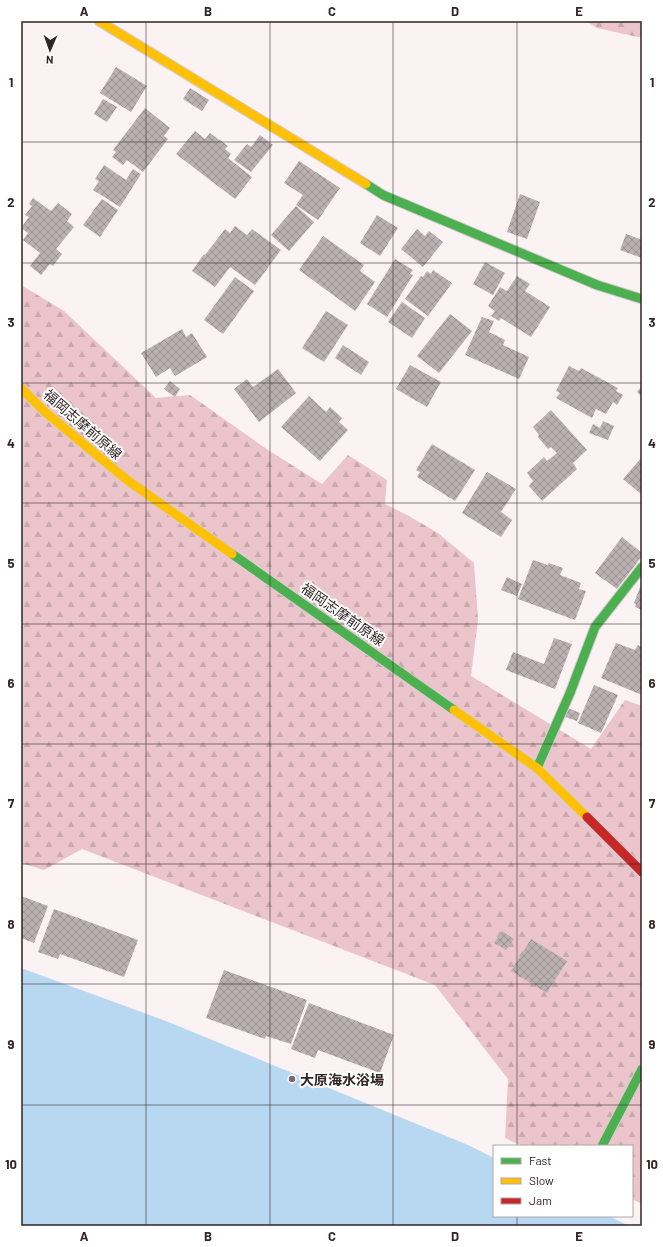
<svg xmlns="http://www.w3.org/2000/svg" width="663" height="1247" viewBox="0 0 663 1247" font-family="Barlow,'Noto Sans JP',sans-serif">
	<defs>
		<pattern id="forest-firs" width="22" height="20" patternUnits="userSpaceOnUse"><rect width="22" height="20" fill="#ebc5cb"/><path d="M5 1l3.5 6h-7zM16 11l3.5 6h-7z" fill="#caa9ae"/></pattern>
		<pattern id="building-cross-hatch" width="8" height="8" patternUnits="userSpaceOnUse"><rect width="8" height="8" fill="#bbb1b2"/><path d="M0 0l8 8M0 8l8-8" fill="none" stroke="#999091"/></pattern>
	</defs>
	<rect width="100%" height="100%" fill="#faf2f3"/>
	<g fill="url(#forest-firs)">
		<polygon points="586,21 642,21 642,38 597,28"/>
		<polygon points="21,285 64,311 156,398 190,395 268,450 322,484 348,455 387,480 385,504 407,515 438,533 474,563 478,620 471,676 591,749 625,700 642,706 642,1204 632,1199 632,1146 522,1146 505,1138 508,1079 435,985 82,849 44,870 21,863"/>
	</g>
	<polygon fill="#b8d8f2" points="21,968 166,1021 468,1145 494,1158 494,1216 609,1216 629,1226 21,1226"/>
	<g fill="url(#building-cross-hatch)">
		<polygon points="116,67 147,86 131,112 100,93"/>
		<polygon points="190,88 209,100 202,111 183,99"/>
		<polygon points="103,99 117,107 107,122 94,114"/>
		<polygon points="145,108 170,128 164,136 168,139 143,172 127,160 123,165 112,157 116,152 113,150"/>
		<polygon points="195,131 205,139 210,133 228,146 225,149 231,154 228,158 252,177 235,199 176,154"/>
		<polygon points="260,135 273,145 251,172 234,160 247,144 251,147"/>
		<polygon points="299,161 340,188 318,220 296,205 303,195 284,183"/>
		<polygon points="104,165 126,180 133,169 141,174 120,207 93,190 99,181 95,179"/>
		<polygon points="520,194 540,202 527,239 507,232"/>
		<polygon points="33,198 51,211 58,203 72,214 67,221 74,227 56,249 62,254 53,266 50,264 41,275 30,266 40,253 23,240 28,233 21,228 29,217 25,215 32,206 29,204"/>
		<polygon points="102,199 118,210 100,237 83,225"/>
		<polygon points="296,206 314,222 289,251 271,235"/>
		<polygon points="377,215 398,228 380,256 360,243"/>
		<polygon points="235,226 247,235 252,229 281,250 255,285 230,267 215,287 192,271 204,254 205,255 225,229 230,233"/>
		<polygon points="417,229 425,236 429,231 443,242 423,267 401,249"/>
		<polygon points="626,234 642,240 642,258 620,250"/>
		<polygon points="323,236 364,265 360,271 375,282 355,311 299,270"/>
		<polygon points="395,259 413,270 410,274 413,275 387,317 367,304"/>
		<polygon points="485,262 505,273 493,295 473,284"/>
		<polygon points="433,270 452,283 428,316 405,299 421,276 423,277 427,271 431,274"/>
		<polygon points="517,276 530,284 525,291 550,307 531,337 501,318 499,321 491,316 495,311 488,306 500,287 507,291"/>
		<polygon points="235,277 254,291 223,334 204,320"/>
		<polygon points="402,302 425,318 412,338 388,322"/>
		<polygon points="326,311 348,325 324,362 302,348"/>
		<polygon points="450,314 472,331 439,373 417,356"/>
		<polygon points="482,317 494,321 489,332 505,340 503,345 529,357 519,379 465,355"/>
		<polygon points="182,329 186,337 192,333 207,357 175,376 170,368 156,377 141,353"/>
		<polygon points="343,345 369,362 361,375 335,358"/>
		<polygon points="410,365 441,382 427,407 396,389"/>
		<polygon points="569,366 579,371 581,368 618,388 616,391 623,395 617,405 613,402 606,414 596,409 592,418 556,398 560,393 556,391"/>
		<polygon points="278,369 296,393 259,422 234,389 247,379 253,387"/>
		<polygon points="170,381 180,389 175,397 164,389"/>
		<polygon points="642,386 642,397 637,392"/>
		<polygon points="309,396 326,412 330,407 342,418 339,422 348,430 320,461 281,427"/>
		<polygon points="551,410 587,450 573,463 577,469 542,501 529,486 533,481 527,473 544,457 547,461 557,453 551,447 548,449 538,437 539,435 533,427"/>
		<polygon points="603,421 614,426 608,440 589,433 593,424 600,428"/>
		<polygon points="432,444 475,470 455,501 417,477 420,472 416,470"/>
		<polygon points="642,457 642,495 623,479"/>
		<polygon points="487,472 516,489 501,512 512,520 501,537 462,513"/>
		<polygon points="622,537 642,553 642,556 617,589 595,573"/>
		<polygon points="533,560 548,565 549,563 563,568 560,575 581,583 579,589 586,591 575,620 518,599"/>
		<polygon points="507,577 522,584 517,596 501,590"/>
		<polygon points="642,582 642,610 635,607 636,604 634,603"/>
		<polygon points="554,638 572,644 555,689 506,670 513,652 544,664"/>
		<polygon points="616,643 635,650 638,645 642,647 642,695 601,678"/>
		<polygon points="594,685 618,695 601,733 578,723"/>
		<polygon points="568,708 580,713 577,721 565,717"/>
		<polygon points="21,896 48,906 34,943 21,938"/>
		<polygon points="54,909 138,940 124,977 60,954 58,959 38,952"/>
		<polygon points="502,931 514,939 506,950 494,943"/>
		<polygon points="531,939 567,961 547,993 511,971"/>
		<polygon points="224,970 307,1000 291,1044 266,1036 265,1039 206,1018"/>
		<polygon points="309,1003 394,1035 380,1073 318,1050 315,1058 291,1049"/>
	</g>
	<g fill="none" stroke-linecap="round" stroke-linejoin="round">
		<defs>
			<g id="fast">
				<polyline points="366,184 383,195 597,285 642,299"/>
				<polyline points="232,554 454,710"/>
				<polyline points="537,768 570,693 595,627 642,567"/>
				<polyline points="602,1146 642,1069"/>
			</g>
			<g id="slow">
				<polyline points="99,21 366,184"/>
				<polyline points="21,388 45,412 127,480 232,554"/>
				<polyline points="454,710 537,768 587,817"/>
			</g>
			<polyline id="jam" points="587,817 642,872"/>
		</defs>
		<use href="#fast" stroke="#d8cdce" stroke-width="11"/>
		<use href="#slow" stroke="#d8cdce" stroke-width="11"/>
		<use href="#jam" stroke="#d8cdce" stroke-width="11"/>
		<use href="#fast" stroke="#4caf50" stroke-width="9"/>
		<use href="#slow" stroke="#ffc107" stroke-width="9"/>
		<use href="#jam" stroke="#c62828" stroke-width="9"/>
	</g>
	<path fill="none" stroke="#312426" stroke-width="1" stroke-opacity="0.55" d="M146,21V1226M270,21V1226M393,21V1226M517,21V1146M21,142H642M21,263H642M21,383H642M21,503H642M21,624H642M21,744H642M21,864H642M21,984H642M21,1105H642M517,1216V1226"/>
	<circle fill="#776c6e" stroke="#fff" stroke-width="1.5" cx="292" cy="1079" r="4"/>
	<g text-anchor="middle" dominant-baseline="central" stroke-width="4" stroke-linejoin="round" paint-order="stroke">
		<g font-size="14" fill="#312426" stroke="#fff">
			<text transform="translate(83 424) rotate(41)">福岡志摩前原線</text>
			<text transform="translate(343 614) rotate(35)">福岡志摩前原線</text>
		</g>
		<g font-size="14" font-weight="bold" fill="#312426" stroke="#fff" text-anchor="start">
			<text x="300" y="1079">大原海水浴場</text>
		</g>
	</g>
	<rect width="663" height="1247" fill="none" stroke="#ffffff" stroke-width="44"/>
	<rect x="493" y="1145" width="140" height="72" fill="#ffffff" stroke="#ada7a8"/>
	<rect x="501" y="1158" width="20" height="6" fill="#4caf50" stroke="#ada7a8"/>
	<text x="529" y="1165" font-size="12" fill="#312426">Fast</text>
	<rect x="501" y="1178" width="20" height="6" fill="#ffc107" stroke="#ada7a8"/>
	<text x="529" y="1185" font-size="12" fill="#312426">Slow</text>
	<rect x="501" y="1198" width="20" height="6" fill="#c62828" stroke="#ada7a8"/>
	<text x="529" y="1205" font-size="12" fill="#312426">Jam</text>
	<g transform="translate(50 50) rotate(182)" stroke="#ffffff" stroke-width="3" paint-order="stroke">
	<path d="M0-3L7 15L0 10L-7 15Z" fill="#312426"/>
	<text y="-6" font-size="11" font-weight="bold" text-anchor="middle" fill="#312426">N</text>
	</g>
	<rect x="22" y="22" width="619" height="1203" fill="none" stroke="#312426" stroke-width="1.5"/>
	<g font-size="13" text-anchor="middle" font-weight="bold" fill="#312426">
		<text x="84" y="16">A</text>
		<text x="208" y="16">B</text>
		<text x="332" y="16">C</text>
		<text x="455" y="16">D</text>
		<text x="579" y="16">E</text>
		<text x="11" y="87">1</text>
		<text x="652" y="87">1</text>
		<text x="11" y="207">2</text>
		<text x="652" y="207">2</text>
		<text x="11" y="327">3</text>
		<text x="652" y="327">3</text>
		<text x="11" y="448">4</text>
		<text x="652" y="448">4</text>
		<text x="11" y="568">5</text>
		<text x="652" y="568">5</text>
		<text x="11" y="688">6</text>
		<text x="652" y="688">6</text>
		<text x="11" y="808">7</text>
		<text x="652" y="808">7</text>
		<text x="11" y="929">8</text>
		<text x="652" y="929">8</text>
		<text x="11" y="1049">9</text>
		<text x="652" y="1049">9</text>
		<text x="11" y="1169">10</text>
		<text x="652" y="1169">10</text>
		<text x="84" y="1241">A</text>
		<text x="208" y="1241">B</text>
		<text x="332" y="1241">C</text>
		<text x="455" y="1241">D</text>
		<text x="579" y="1241">E</text>
	</g>
</svg>
